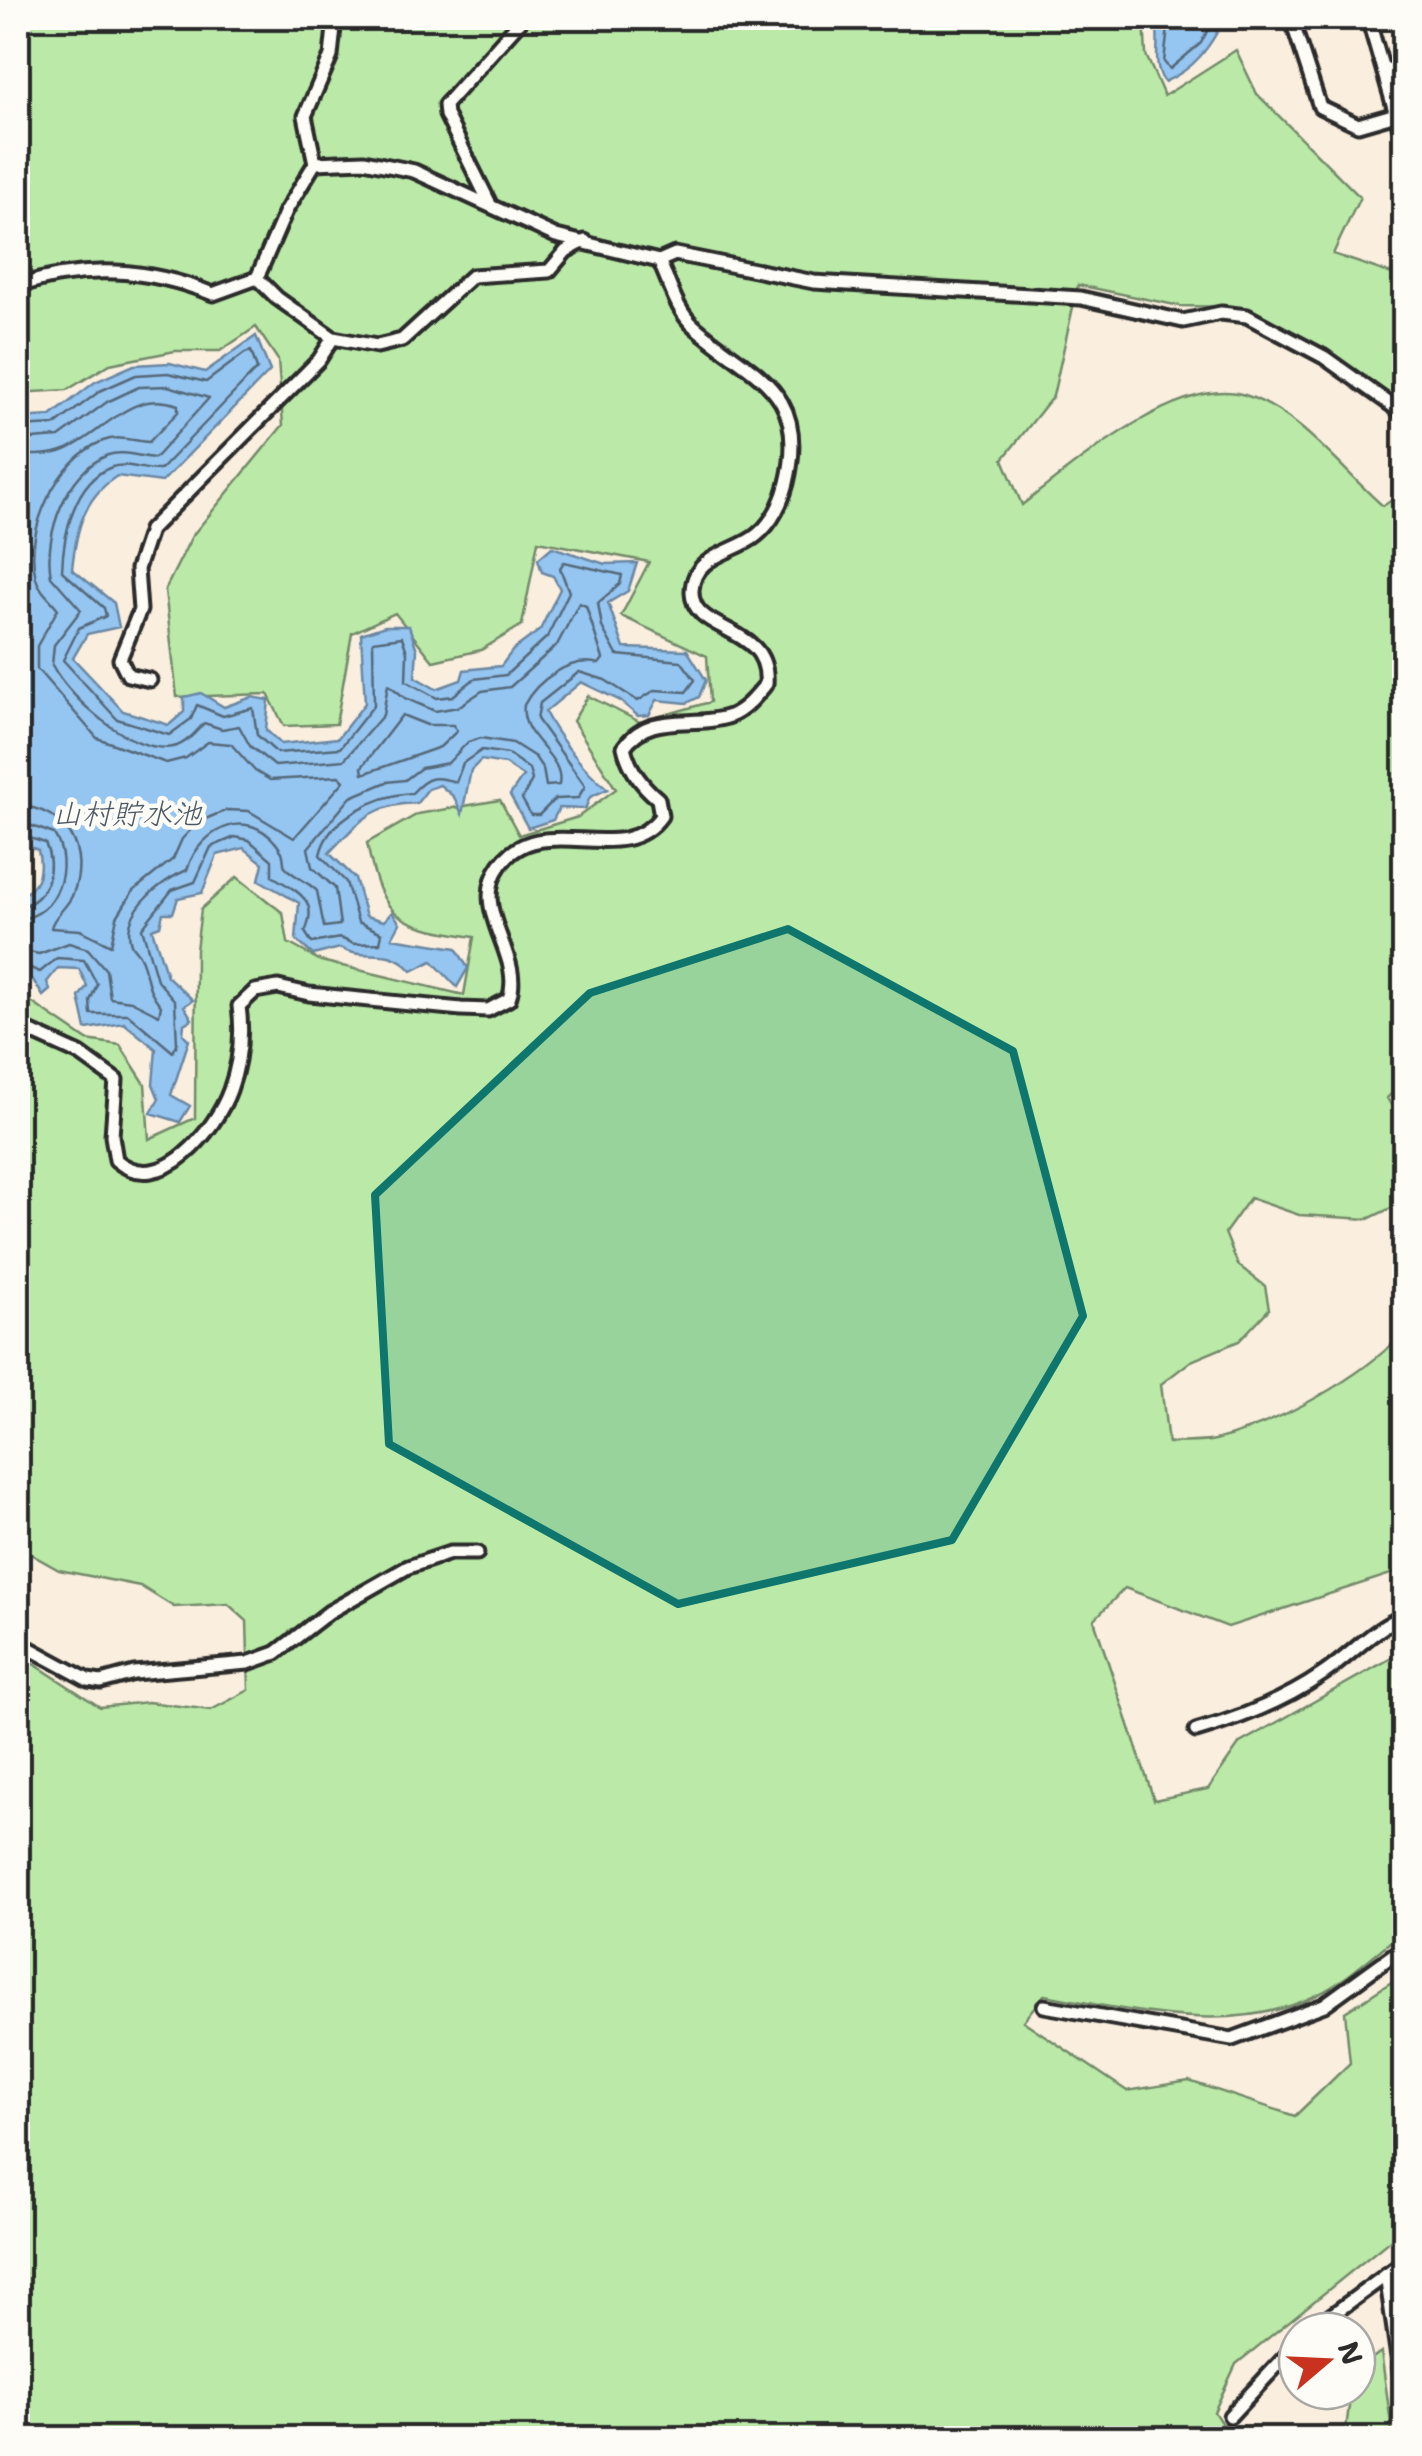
<svg xmlns="http://www.w3.org/2000/svg" width="1422" height="2456" viewBox="0 0 1422 2456" font-family="'Shantell Sans','Klee One',sans-serif">
	<rect width="100%" height="100%" fill="#faeede"/>
	<filter id="ink" filterUnits="userSpaceOnUse"><feTurbulence type="fractalNoise" baseFrequency=".01" numOctaves="2"/><feDisplacementMap in="SourceGraphic" scale="20" xChannelSelector="R" yChannelSelector="G"/><feConvolveMatrix kernelMatrix="1 2 1 2 8 2 1 2 1" color-interpolation-filters="sRGB"/></filter>
	<g filter="url(#ink)">
		<g fill="#bbeaa8" stroke="#738a6a" stroke-width="2.5">
			<path d="M18,18H1144L1146,55L1164,96L1236,50L1257,94L1360,197L1333,254L1404,278V407L1324,349L1236,307L1180,306L1078,285L1053,396L1003,459L1022,505C1071,467 1179,374 1245,395C1299,412 1342,470 1383,506L1404,492V1082L1387,1098L1404,1128V1202L1368,1219L1299,1215L1250,1198L1225,1233L1238,1265L1265,1286L1269,1309L1239,1341L1191,1361L1161,1384L1168,1443C1184,1442 1201,1443 1215,1440C1276,1425 1363,1377 1404,1332V1561L1397,1572L1228,1627L1125,1588L1094,1620L1154,1800L1208,1789L1240,1743L1404,1651V1931C1377,1951 1348,1980 1317,1995C1233,2037 1132,2010 1044,1995L1023,2021L1127,2091L1189,2081L1295,2116L1350,2063L1345,2012L1404,1974V2229L1236,2364L1214,2412L1231,2438H57L49,2427L18,2433V1660L34,1664L100,1707L148,1702L211,1710L249,1690L247,1621L228,1604L174,1607L140,1586L59,1570L18,1547V993L87,1040L120,1045L145,1084L149,1139L195,1118L196,950L201,909L237,877L283,913L288,943L321,961L464,995L474,937C399,925 382,921 367,843L418,814L500,800L519,835L578,817L616,789L573,721L588,696L640,722L710,702L707,656L621,616L649,562L538,541L522,625L481,650L433,661L395,613L352,633L336,724L284,726L268,694L177,697L165,590L192,536L283,425L278,360L256,327L220,351H175L110,364L67,390L18,393Z"/>
			<polygon points="1381,2352 1393,2438 1327,2438 1346,2429 1351,2391 1357,2391 1357,2369"/>
		</g>
		<g fill="#95c5f1" stroke="#6b87a2" stroke-width="2.5">
			<path d="M1152,18H1225C1210,47 1195,69 1164,82C1149,57 1165,38 1152,18Z"/>
			<path d="M256,336L270,371L162,482L117,476C83,498 76,531 72,569L114,603L119,627L87,634L73,658L123,711L169,725L184,712V697L201,693L224,707L252,697L269,700L266,730L281,744L338,738L365,703L361,634L385,626H409L417,650L415,677L436,689L461,680L464,670L501,666L513,650L540,630L560,589L553,576L542,572L538,559L552,547L605,564L637,563L628,591L608,603L624,648L687,650L706,680L699,697L687,703L657,700L649,715L638,716L619,700L581,682L545,712C557,736 586,773 608,789L590,797L585,809L559,808L553,820L528,828L510,795L523,776L505,764L481,760L471,770L462,814L454,797L440,785L428,789L417,803C371,804 359,822 329,853L355,878L366,916L384,921L392,912L400,923L392,938L456,948L468,968L457,987L432,961L412,971C388,943 366,963 340,948L313,955L296,940L299,903L259,880L263,863L244,848L217,855L202,893L178,898L173,913H163L160,926L152,929L167,976L193,1000L184,1006L192,1019L184,1024L183,1034L189,1040L171,1095L190,1106L180,1122L151,1113L159,1099L153,1084L156,1049L124,1023L86,1029L79,997L87,986L79,969L58,968L47,982L50,990L43,996L33,980L18,972V897C39,888 43,871 38,850L18,842V418L51,416L95,382L134,365L170,363L205,372Z"/>
		</g>
		<g fill="none" stroke-linecap="round" stroke-linejoin="round">
			<g stroke="#55697a" stroke-width="2.5">
				<polyline points="1164,18 1168,27 1164,62 1170,69 1201,43 1214,18"/>
				<path d="M18,427L55,425L100,391L136,375L168,373L206,382L245,353L251,351L257,369L160,470C146,471 126,462 112,467C74,480 63,536 62,571L104,608L106,616L79,628L63,660L117,719L169,735L191,719L197,705L223,716L253,708L257,735L277,753L340,748L374,705L373,641L402,637L407,652L406,681L437,698L453,696L474,679L506,675L547,637L569,592L560,568L564,562L622,575L620,584L598,603L602,627L617,655L681,661L695,680L686,692L655,690L638,701L605,680L579,672L540,703L537,719L585,786L578,798L555,799L539,815H531L522,799L532,780L529,769L508,754L482,750L463,763L456,782C436,776 428,775 412,793C378,795 327,818 320,855L346,882L358,922L382,933L380,943L354,944L340,938L312,943L305,932C320,899 296,891 272,876V860L249,840L235,837L211,847L195,882L172,890L142,928L157,980L175,1001L177,1044L173,1052L128,1014H91L90,1001L97,984L84,960L57,958L40,972L18,963"/>
				<path d="M18,440L59,437L107,402L139,387L168,386L209,398L155,458C140,457 122,450 108,455C67,471 43,535 51,576L81,610L54,645L52,665C69,698 132,755 173,747C185,745 196,732 204,723L222,729L239,726L250,746L275,766L344,760L383,715L388,684L405,698L435,711L458,707L482,691L510,687L557,645L579,603L586,606L603,659L599,664C571,656 537,680 524,705C519,739 565,754 559,785L546,786L543,769L535,757L513,743L481,738L468,742L448,763L421,768L405,780L387,782L351,797L308,848L312,867L335,888L340,925L324,927L317,891C310,883 290,874 285,867C283,862 284,856 282,852C254,804 201,825 187,870C162,880 120,912 131,944C133,949 138,952 140,957C150,977 143,984 161,1006L159,1015L131,1001L110,998L106,970L88,949L69,943L39,954L18,950"/>
				<path d="M18,455C32,455 51,456 65,450C104,434 129,388 178,405V412L149,442C134,441 118,435 103,441C58,458 23,531 36,578C39,591 51,599 58,609L37,646V669L97,738L166,763L186,758L208,742L231,744L255,771L270,780L339,776L344,781L294,838L249,811L227,810L198,822L182,839L173,859L133,891L117,917L111,945L80,930L51,928C53,916 66,909 72,896C91,852 67,808 18,806"/>
				<polygon points="402,715 427,725 453,725 457,731 440,747 363,774 362,767"/>
				<path d="M18,821L54,834C74,865 58,917 18,919"/>
				<path d="M18,834L45,843C56,868 48,902 18,907"/>
			</g>
			<defs>
				<g id="minor">
					<polyline points="1291,18 1320,107 1358,125 1396,114"/>
					<polyline points="1368,18 1404,142"/>
					<polyline points="1384,71 1404,65"/>
					<polyline points="315,163 364,161 414,171 556,236 659,261 675,254 814,282 1081,298 1183,321 1221,313 1247,316 1324,357 1404,414"/>
					<polyline points="489,202 446,115 445,105 523,18"/>
					<path d="M18,286C85,264 148,268 213,294L257,278L286,211L315,163L305,116L331,56L335,18"/>
					<polyline points="333,338 377,346 402,340 472,276 549,271 566,251 585,241"/>
					<polyline points="150,680 128,675 120,659 140,610 137,569 150,530 319,360 333,338 277,298 257,278"/>
					<path d="M18,1026L80,1054L116,1080L112,1136L116,1160C161,1199 216,1129 230,1090C240,1062 243,1035 239,1006L255,991L278,987L309,994L461,1009L488,1010L509,999C525,955 468,910 500,865C541,808 622,871 661,816L658,799C641,785 629,769 624,747C650,710 694,729 730,716C745,710 756,696 766,684C771,623 691,635 692,591C693,554 736,553 757,535C772,523 782,502 787,483C810,388 751,376 695,327C676,311 670,283 659,261"/>
					<polyline points="18,1642 88,1680 101,1682 134,1673 248,1663 276,1653 329,1612 408,1567 450,1553 477,1553"/>
					<path d="M1196,1731C1241,1718 1284,1701 1323,1674C1351,1655 1373,1629 1404,1616"/>
					<polyline points="1044,2006 1232,2039 1324,2005 1404,1947"/>
					<polyline points="1386,2275 1404,2399"/>
					<polyline points="1310,2331 1404,2262"/>
					<polyline points="1230,2416 1297,2344"/>
				</g>
			</defs>
			<use href="#minor" stroke="#2b2b2b" stroke-width="19"/>
			<use href="#minor" stroke="#fdfcf7" stroke-width="11"/>
		</g>
	</g>
	<path fill="#0f766e" fill-opacity="0.2" stroke="#0f766e" stroke-width="8" stroke-linejoin="round" d="M788,929L1013,1051L1083,1316L952,1540L678,1604L389,1444L375,1195L590,993Z"/>
	<g text-anchor="middle" dominant-baseline="central" stroke-width="9" stroke-linejoin="round" paint-order="stroke">
		<g font-size="30" font-style="italic" fill="#4b5966" stroke="#fdfcf7">
			<text x="127" y="813">山村貯水池</text>
		</g>
	</g>
	<rect width="1422" height="2456" fill="none" stroke="#fdfcf7" stroke-width="60"/>
	<rect x="30" y="30" width="1362" height="2396" fill="none" stroke="#2b2b2b" stroke-width="4" filter="url(#ink)"/>
	<g transform="translate(1327 2361) rotate(71)"><circle r="48" fill="#fdfcf7" stroke="#a9a8a5" stroke-width="2.5"/>
	<path d="M0-8L18 38L0 25L-18 38Z" fill="#c8321e"/>
	<text y="-15" font-size="28" font-weight="bold" text-anchor="middle" fill="#2b2b2b">N</text>
	</g>
</svg>
